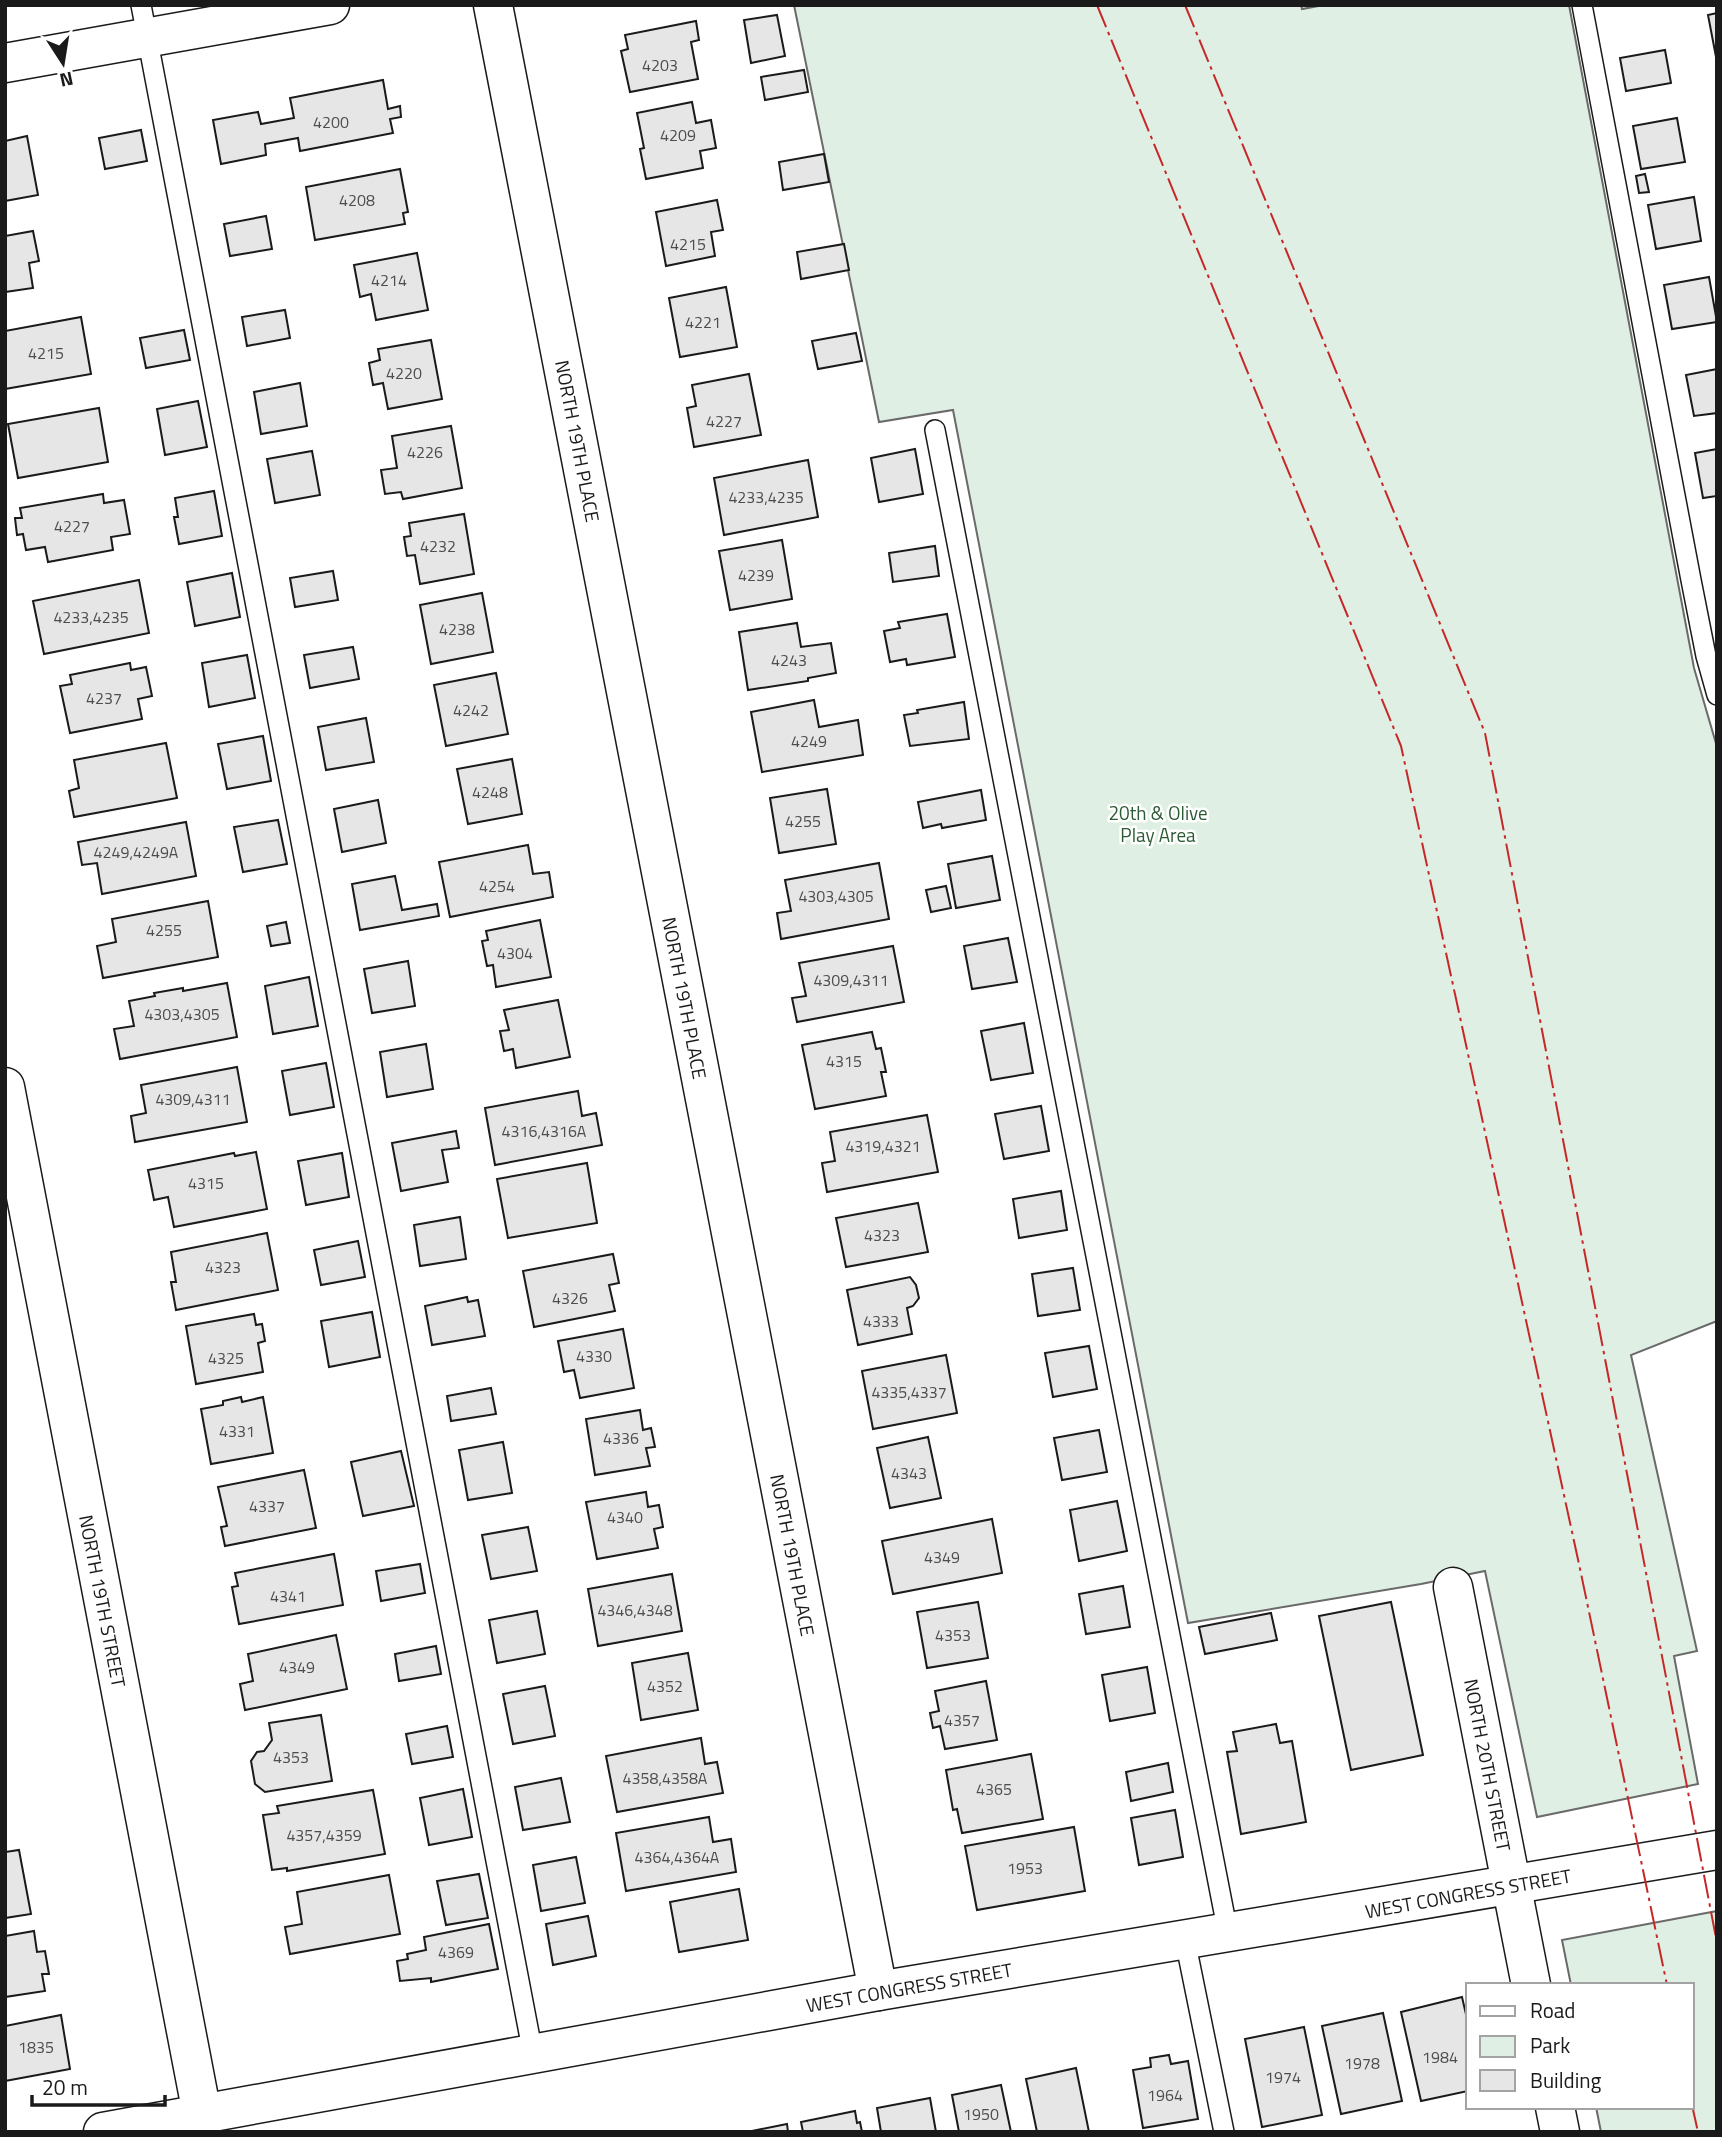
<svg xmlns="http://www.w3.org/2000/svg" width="1722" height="2137" viewBox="0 0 1722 2137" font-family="'Titillium Web',sans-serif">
	<rect width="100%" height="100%" fill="#fff"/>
	<g fill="#e0efe3" stroke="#6a6a6a" stroke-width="2">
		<polygon points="794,5 1301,5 1302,9 1324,5 1569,5 1694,668 1717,747 1717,1321 1631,1355 1697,1651 1674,1656 1698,1784 1537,1817 1485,1571 1421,1584 1188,1623 953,410 879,422"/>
		<polygon points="1717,1911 1717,2132 1601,2132 1596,2107 1692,2107 1692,1985 1571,1985 1562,1940"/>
	</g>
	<g fill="#e6e6e6" stroke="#1a1a1a" stroke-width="2">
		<polygon points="1717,13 1717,62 1708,15"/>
		<polygon points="777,15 785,56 751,63 744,20"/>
		<polygon points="696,21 699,40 691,42 698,79 630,92 621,51 628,49 625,35"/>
		<polygon points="1665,50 1671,83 1626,91 1620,58"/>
		<polygon points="804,70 808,92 765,100 761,77"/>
		<polygon points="383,80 388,109 400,106 401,117 390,119 393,133 300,151 298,138 265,144 266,155 221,164 213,120 258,112 261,124 294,118 290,98"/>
		<polygon points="692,102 696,123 711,120 716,148 700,151 703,168 646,179 640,149 644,148 637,113"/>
		<polygon points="1677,118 1685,162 1641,169 1633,126"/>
		<polygon points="141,130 147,161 105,169 99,138"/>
		<polygon points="27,136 38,195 5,201 5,141"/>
		<polygon points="824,154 829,182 783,190 779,162"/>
		<polygon points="400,169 408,212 403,213 405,224 315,240 306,187"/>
		<polygon points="1645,174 1649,192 1639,193 1636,176"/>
		<polygon points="1694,197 1701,241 1656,249 1648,205"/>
		<polygon points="717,200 723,230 711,232 715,256 666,266 656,212"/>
		<polygon points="266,216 272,249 230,256 224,224"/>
		<polygon points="33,231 39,261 29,263 33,288 5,292 5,236"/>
		<polygon points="844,244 849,270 801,279 797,252"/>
		<polygon points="417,253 428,310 376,320 371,294 360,297 354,265"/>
		<polygon points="1709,277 1717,322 1672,329 1664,285"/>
		<polygon points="726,287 737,347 680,357 669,298"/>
		<polygon points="285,310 290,338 247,346 242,317"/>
		<polygon points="81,317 91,374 5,389 5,331"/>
		<polygon points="184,330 190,360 146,368 140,338"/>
		<polygon points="856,333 862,361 818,369 812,341"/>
		<polygon points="431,340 442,399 388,409 383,383 373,385 369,363 380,360 378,349"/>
		<polygon points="1717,369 1717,413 1694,416 1686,375"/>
		<polygon points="749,374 761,435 694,447 687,408 696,406 692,385"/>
		<polygon points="300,383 307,426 261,434 254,392"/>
		<polygon points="198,401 207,447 165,455 157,409"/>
		<polygon points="99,408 108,462 18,478 8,424"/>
		<polygon points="451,426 462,488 403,499 401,492 385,494 381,470 397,468 392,436"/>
		<polygon points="915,449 923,494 879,502 871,458"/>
		<polygon points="1717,449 1717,496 1703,498 1695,453"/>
		<polygon points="312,451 320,495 275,503 267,459"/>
		<polygon points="808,460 818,517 724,535 714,478"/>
		<polygon points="214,491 222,536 179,544 174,517 178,517 175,498"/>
		<polygon points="103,494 104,503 124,500 130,534 111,537 113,550 48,562 45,547 26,550 23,534 17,535 15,518 22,518 20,508"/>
		<polygon points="464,514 474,574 420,584 415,555 407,556 404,537 411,536 409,523"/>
		<polygon points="782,540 792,599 730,610 719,551"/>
		<polygon points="935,546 939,576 893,582 889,553"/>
		<polygon points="333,571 338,600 295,607 290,578"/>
		<polygon points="232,573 240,617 195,626 187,582"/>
		<polygon points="139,580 149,633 44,654 33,601"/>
		<polygon points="482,593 493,652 431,664 420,605"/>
		<polygon points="947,614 955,657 907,665 906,659 890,662 884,631 900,628 898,622"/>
		<polygon points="797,623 801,647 831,643 836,673 808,678 808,681 748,690 739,632"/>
		<polygon points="353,647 359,679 310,688 304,655"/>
		<polygon points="247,655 255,698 209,707 202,663"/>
		<polygon points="130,663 131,670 146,667 152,696 138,699 142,719 70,733 60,686 72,684 70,675"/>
		<polygon points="496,673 508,734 446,746 434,685"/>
		<polygon points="814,700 819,727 858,720 863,755 762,772 751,712"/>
		<polygon points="964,702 969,739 910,746 904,715 918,713 917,710"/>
		<polygon points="366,718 374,762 326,770 318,727"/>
		<polygon points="263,736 271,781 227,789 218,744"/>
		<polygon points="166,743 177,798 74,817 69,791 79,788 74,760"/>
		<polygon points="512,759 522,814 468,824 457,769"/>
		<polygon points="827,789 836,844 779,853 770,798"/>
		<polygon points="981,790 986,820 942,828 941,824 923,828 918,802"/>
		<polygon points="378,800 386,843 342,852 334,809"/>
		<polygon points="278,820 287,864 243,872 234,827"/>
		<polygon points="186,822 196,876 102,894 97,863 82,865 78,842"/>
		<polygon points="528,845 533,874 549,872 553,897 450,917 439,862"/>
		<polygon points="992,856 1000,900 956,908 948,864"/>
		<polygon points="879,863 889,919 781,939 777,913 791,911 785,880"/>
		<polygon points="395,876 402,910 437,904 439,916 360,930 352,884"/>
		<polygon points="946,886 951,908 931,912 926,890"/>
		<polygon points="208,901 218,957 103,978 97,946 116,942 112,919"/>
		<polygon points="540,920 551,977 496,987 493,965 487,966 482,941 488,940 486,931"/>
		<polygon points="286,922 290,943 271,946 267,926"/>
		<polygon points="1008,938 1017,982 972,989 964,946"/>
		<polygon points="893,946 904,1002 797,1022 792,998 806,996 799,963"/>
		<polygon points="408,961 415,1006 372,1013 364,969"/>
		<polygon points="309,977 318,1026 273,1034 265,986"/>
		<polygon points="227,983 237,1037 120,1059 114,1029 134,1026 129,1001 155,996 154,993 183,988 183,991"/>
		<polygon points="558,1000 570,1057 516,1068 513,1049 504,1051 500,1031 509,1030 504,1010"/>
		<polygon points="1024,1023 1033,1073 991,1080 981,1031"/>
		<polygon points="872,1032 876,1049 881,1048 886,1072 881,1072 886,1096 815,1109 802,1045"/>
		<polygon points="426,1044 433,1089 387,1097 380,1052"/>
		<polygon points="326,1063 334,1107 290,1115 282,1071"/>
		<polygon points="237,1067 247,1122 135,1142 131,1116 146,1113 141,1085"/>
		<polygon points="578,1091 582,1116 596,1113 602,1145 495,1165 485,1108"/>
		<polygon points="1041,1106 1049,1151 1004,1159 995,1114"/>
		<polygon points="927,1115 938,1172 827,1192 822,1163 835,1161 830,1132"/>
		<polygon points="456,1131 459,1148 442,1150 448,1182 401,1191 392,1143"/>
		<polygon points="256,1152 267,1209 174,1227 168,1197 154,1200 148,1170 234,1153 235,1156"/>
		<polygon points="342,1153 349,1197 306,1205 298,1161"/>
		<polygon points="587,1163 597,1223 508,1238 497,1179"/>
		<polygon points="1061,1191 1067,1230 1019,1238 1013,1199"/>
		<polygon points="918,1203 928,1252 846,1267 836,1218"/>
		<polygon points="460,1217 466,1259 420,1266 414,1225"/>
		<polygon points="267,1233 278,1290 176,1310 171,1282 176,1282 171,1252"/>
		<polygon points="358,1241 365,1277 321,1285 314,1250"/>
		<polygon points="613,1254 619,1283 609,1285 615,1311 534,1327 523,1271"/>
		<polygon points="1073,1268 1080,1310 1038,1316 1032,1274"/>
		<polygon points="910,1277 916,1285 919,1298 913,1306 907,1308 912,1334 858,1345 847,1290"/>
		<polygon points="467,1297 468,1302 478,1300 485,1336 432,1345 425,1306"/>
		<polygon points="372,1312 380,1357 329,1367 321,1321"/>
		<polygon points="254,1314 256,1325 262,1324 265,1341 258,1343 263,1372 196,1384 186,1326"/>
		<polygon points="623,1329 634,1388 580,1398 574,1370 564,1372 558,1341"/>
		<polygon points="1089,1346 1097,1389 1053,1397 1045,1353"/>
		<polygon points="946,1355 957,1413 873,1429 862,1371"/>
		<polygon points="491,1388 496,1414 451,1421 447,1396"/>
		<polygon points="241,1397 242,1402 263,1397 273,1453 211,1464 201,1409 223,1405 223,1401"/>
		<polygon points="640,1410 643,1430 651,1428 655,1447 646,1448 650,1466 595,1475 586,1419"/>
		<polygon points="1099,1430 1107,1472 1062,1480 1054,1438"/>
		<polygon points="928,1437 941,1498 890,1508 877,1448"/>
		<polygon points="503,1442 512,1493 468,1500 459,1450"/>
		<polygon points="401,1451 414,1506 363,1516 351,1462"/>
		<polygon points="304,1470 316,1528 225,1546 221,1527 227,1526 218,1487"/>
		<polygon points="646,1492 648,1507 659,1505 663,1527 654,1529 658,1548 597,1559 586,1502"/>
		<polygon points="1117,1501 1127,1551 1079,1561 1070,1510"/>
		<polygon points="992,1519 1002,1573 893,1594 882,1541"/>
		<polygon points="528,1527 537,1571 491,1579 482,1535"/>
		<polygon points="334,1554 343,1605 239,1624 232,1587 238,1586 235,1573"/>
		<polygon points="420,1564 425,1593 381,1601 376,1571"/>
		<polygon points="672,1574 682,1631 598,1646 588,1589"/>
		<polygon points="1123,1586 1130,1627 1086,1634 1079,1594"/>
		<polygon points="978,1602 988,1658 927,1668 917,1612"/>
		<polygon points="1391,1602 1423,1755 1351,1770 1319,1616"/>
		<polygon points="537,1611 545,1654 497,1663 489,1620"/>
		<polygon points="1271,1613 1277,1640 1205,1654 1199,1627"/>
		<polygon points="336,1635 347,1689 245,1710 240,1684 253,1681 248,1654"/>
		<polygon points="436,1646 441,1674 399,1681 395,1654"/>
		<polygon points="688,1653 698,1710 641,1720 632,1663"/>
		<polygon points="1147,1667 1155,1713 1110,1721 1102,1675"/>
		<polygon points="986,1681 997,1740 945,1749 940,1726 933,1728 930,1713 939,1711 935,1691"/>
		<polygon points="545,1686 555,1736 513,1744 503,1694"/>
		<polygon points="321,1715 332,1781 265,1792 255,1784 251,1761 257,1752 264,1751 272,1740 269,1723"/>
		<polygon points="1276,1724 1280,1743 1292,1741 1306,1822 1241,1834 1227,1752 1237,1751 1233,1732"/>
		<polygon points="447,1726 453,1757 412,1764 406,1734"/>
		<polygon points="701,1738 705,1764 717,1762 723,1793 617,1812 606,1756"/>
		<polygon points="1031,1754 1043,1819 962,1833 957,1809 953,1810 946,1770"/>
		<polygon points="1168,1763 1173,1792 1131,1801 1126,1772"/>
		<polygon points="561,1778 570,1822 523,1830 515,1787"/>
		<polygon points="463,1789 472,1837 429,1845 420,1798"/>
		<polygon points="373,1790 385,1854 287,1871 287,1868 272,1870 263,1815 279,1813 277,1806"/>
		<polygon points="1175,1810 1183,1857 1139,1865 1131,1818"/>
		<polygon points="709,1817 713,1842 731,1839 736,1872 626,1891 616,1833"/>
		<polygon points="1074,1827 1085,1891 977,1910 965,1846"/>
		<polygon points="19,1850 31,1914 5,1918 5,1852"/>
		<polygon points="576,1857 585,1903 541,1911 533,1865"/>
		<polygon points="479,1874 488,1918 446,1925 437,1881"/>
		<polygon points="389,1875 400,1934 290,1954 285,1927 302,1924 297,1892"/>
		<polygon points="739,1889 748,1940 679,1952 670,1902"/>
		<polygon points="588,1916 596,1956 553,1965 546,1924"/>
		<polygon points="489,1924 498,1969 431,1982 431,1978 400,1981 397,1961 408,1959 407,1954 426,1950 424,1937"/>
		<polygon points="34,1931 37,1952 45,1951 49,1974 42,1974 45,1991 5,1997 5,1936"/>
		<polygon points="1462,1997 1468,2023 1468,2091 1421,2101 1401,2012"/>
		<polygon points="1383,2013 1402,2101 1341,2114 1322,2026"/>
		<polygon points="61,2015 70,2069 5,2081 5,2026"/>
		<polygon points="1304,2027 1322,2115 1262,2127 1245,2039"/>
		<polygon points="1169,2055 1171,2064 1188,2061 1198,2119 1143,2128 1133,2070 1151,2067 1150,2058"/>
		<polygon points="1076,2068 1089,2132 1037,2132 1026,2079"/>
		<polygon points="1001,2085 1011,2132 959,2132 952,2095"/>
		<polygon points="930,2098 936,2132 881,2132 877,2108"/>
		<polygon points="855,2111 857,2123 860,2122 862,2132 803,2132 801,2122"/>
		<polygon points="787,2124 788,2132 747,2132"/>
	</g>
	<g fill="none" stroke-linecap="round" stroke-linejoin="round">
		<defs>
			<g id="service">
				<polyline points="141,5 533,2054"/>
				<polyline points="1582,5 1691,580 1706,656 1717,695"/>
				<polyline points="935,430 1228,1933"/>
				<polyline points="1185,1940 1224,2132"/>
			</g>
			<g id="minor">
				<polyline points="493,5 878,1991"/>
				<polyline points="5,63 330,5"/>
				<polyline points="5,1087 202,2114"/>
				<polyline points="1453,1587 1531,1985"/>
				<polyline points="1555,2107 1560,2132"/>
				<polyline points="103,2132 878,1991 1717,1850"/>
			</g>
		</defs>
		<use href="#service" stroke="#1a1a1a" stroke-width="22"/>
		<use href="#minor" stroke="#1a1a1a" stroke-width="41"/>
		<use href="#service" stroke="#fff" stroke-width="19"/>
		<use href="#minor" stroke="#fff" stroke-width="38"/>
		<g stroke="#c62828" stroke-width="2" stroke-dasharray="24 5 3.5 5" stroke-linecap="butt">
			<polyline points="1097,5 1401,746 1579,1564 1667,1985"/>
			<polyline points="1185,5 1485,733 1717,1943"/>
			<polyline points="1692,2105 1698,2132"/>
		</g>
	</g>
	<g text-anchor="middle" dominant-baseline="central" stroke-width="5" stroke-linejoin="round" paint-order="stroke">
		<g font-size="16" fill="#4d4d4d">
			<text x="660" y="65">4203</text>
			<text x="331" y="122">4200</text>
			<text x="678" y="135">4209</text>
			<text x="357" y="200">4208</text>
			<text x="688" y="244">4215</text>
			<text x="389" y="280">4214</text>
			<text x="703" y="322">4221</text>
			<text x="46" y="353">4215</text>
			<text x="404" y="373">4220</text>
			<text x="724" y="421">4227</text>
			<text x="425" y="452">4226</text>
			<text x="766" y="497">4233,4235</text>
			<text x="72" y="526">4227</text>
			<text x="438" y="546">4232</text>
			<text x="756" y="575">4239</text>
			<text x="91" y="617">4233,4235</text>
			<text x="457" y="629">4238</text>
			<text x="789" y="660">4243</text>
			<text x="104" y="698">4237</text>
			<text x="471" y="710">4242</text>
			<text x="809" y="741">4249</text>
			<text x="490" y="792">4248</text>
			<text x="803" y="821">4255</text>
			<text x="136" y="852">4249,4249A</text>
			<text x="497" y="886">4254</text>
			<text x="836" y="896">4303,4305</text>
			<text x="164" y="930">4255</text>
			<text x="515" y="953">4304</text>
			<text x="851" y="980">4309,4311</text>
			<text x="182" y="1014">4303,4305</text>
			<text x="844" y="1061">4315</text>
			<text x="193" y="1099">4309,4311</text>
			<text x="544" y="1131">4316,4316A</text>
			<text x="883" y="1146">4319,4321</text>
			<text x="206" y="1183">4315</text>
			<text x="882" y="1235">4323</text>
			<text x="223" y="1267">4323</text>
			<text x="570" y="1298">4326</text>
			<text x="881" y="1321">4333</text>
			<text x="594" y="1356">4330</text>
			<text x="226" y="1358">4325</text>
			<text x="909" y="1392">4335,4337</text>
			<text x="237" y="1431">4331</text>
			<text x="621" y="1438">4336</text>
			<text x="909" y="1473">4343</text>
			<text x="267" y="1506">4337</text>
			<text x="625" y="1517">4340</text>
			<text x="942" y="1557">4349</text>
			<text x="288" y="1596">4341</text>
			<text x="635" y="1610">4346,4348</text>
			<text x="953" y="1635">4353</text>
			<text x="297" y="1667">4349</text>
			<text x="665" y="1686">4352</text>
			<text x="962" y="1720">4357</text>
			<text x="291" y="1757">4353</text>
			<text x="665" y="1778">4358,4358A</text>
			<text x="994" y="1789">4365</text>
			<text x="324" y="1835">4357,4359</text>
			<text x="677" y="1857">4364,4364A</text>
			<text x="1025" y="1868">1953</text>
			<text x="456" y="1952">4369</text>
			<text x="36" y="2047">1835</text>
			<text x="1440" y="2057">1984</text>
			<text x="1362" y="2063">1978</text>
			<text x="1283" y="2077">1974</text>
			<text x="1165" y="2095">1964</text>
			<text x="981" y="2114">1950</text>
		</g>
		<g font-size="19" fill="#1a1a1a" stroke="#fff">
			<text transform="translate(578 441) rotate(79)">NORTH 19TH PLACE</text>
			<text transform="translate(685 998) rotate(79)">NORTH 19TH PLACE</text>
			<text transform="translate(793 1555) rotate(79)">NORTH 19TH PLACE</text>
			<text transform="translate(103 1601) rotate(79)">NORTH 19TH STREET</text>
			<text transform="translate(1488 1765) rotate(79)">NORTH 20TH STREET</text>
			<text transform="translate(1468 1893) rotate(-10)">WEST CONGRESS STREET</text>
			<text transform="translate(909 1987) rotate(-10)">WEST CONGRESS STREET</text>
		</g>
		<g font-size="19" fill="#2b5a34" stroke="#fff">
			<text x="1158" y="812">20th &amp; Olive<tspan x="1158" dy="22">Play Area</tspan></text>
		</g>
	</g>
	<rect width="1722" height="2137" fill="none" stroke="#1a1a1a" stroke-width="14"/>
	<rect x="1466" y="1983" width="228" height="126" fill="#ffffff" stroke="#a3a3a3" stroke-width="2"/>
	<rect x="1480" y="2006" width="35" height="10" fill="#ffffff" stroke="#a3a3a3" stroke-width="2"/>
	<text x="1530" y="2018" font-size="21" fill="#1a1a1a">Road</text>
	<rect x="1480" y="2036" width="35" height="21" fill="#e0efe3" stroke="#a3a3a3" stroke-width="2"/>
	<text x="1530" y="2053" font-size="21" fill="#1a1a1a">Park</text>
	<rect x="1480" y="2070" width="35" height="21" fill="#e6e6e6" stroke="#a3a3a3" stroke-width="2"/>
	<text x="1530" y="2088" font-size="21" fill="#1a1a1a">Building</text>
	<g transform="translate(63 63) rotate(168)" stroke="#ffffff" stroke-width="5" paint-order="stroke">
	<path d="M0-5L12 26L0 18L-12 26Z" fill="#1a1a1a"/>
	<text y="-10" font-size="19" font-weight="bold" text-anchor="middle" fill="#1a1a1a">N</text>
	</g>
	<path d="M32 2095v10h133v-10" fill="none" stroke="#1a1a1a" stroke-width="3.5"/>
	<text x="42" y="2095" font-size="21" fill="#1a1a1a" stroke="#ffffff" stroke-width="5" paint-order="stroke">20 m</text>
</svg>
